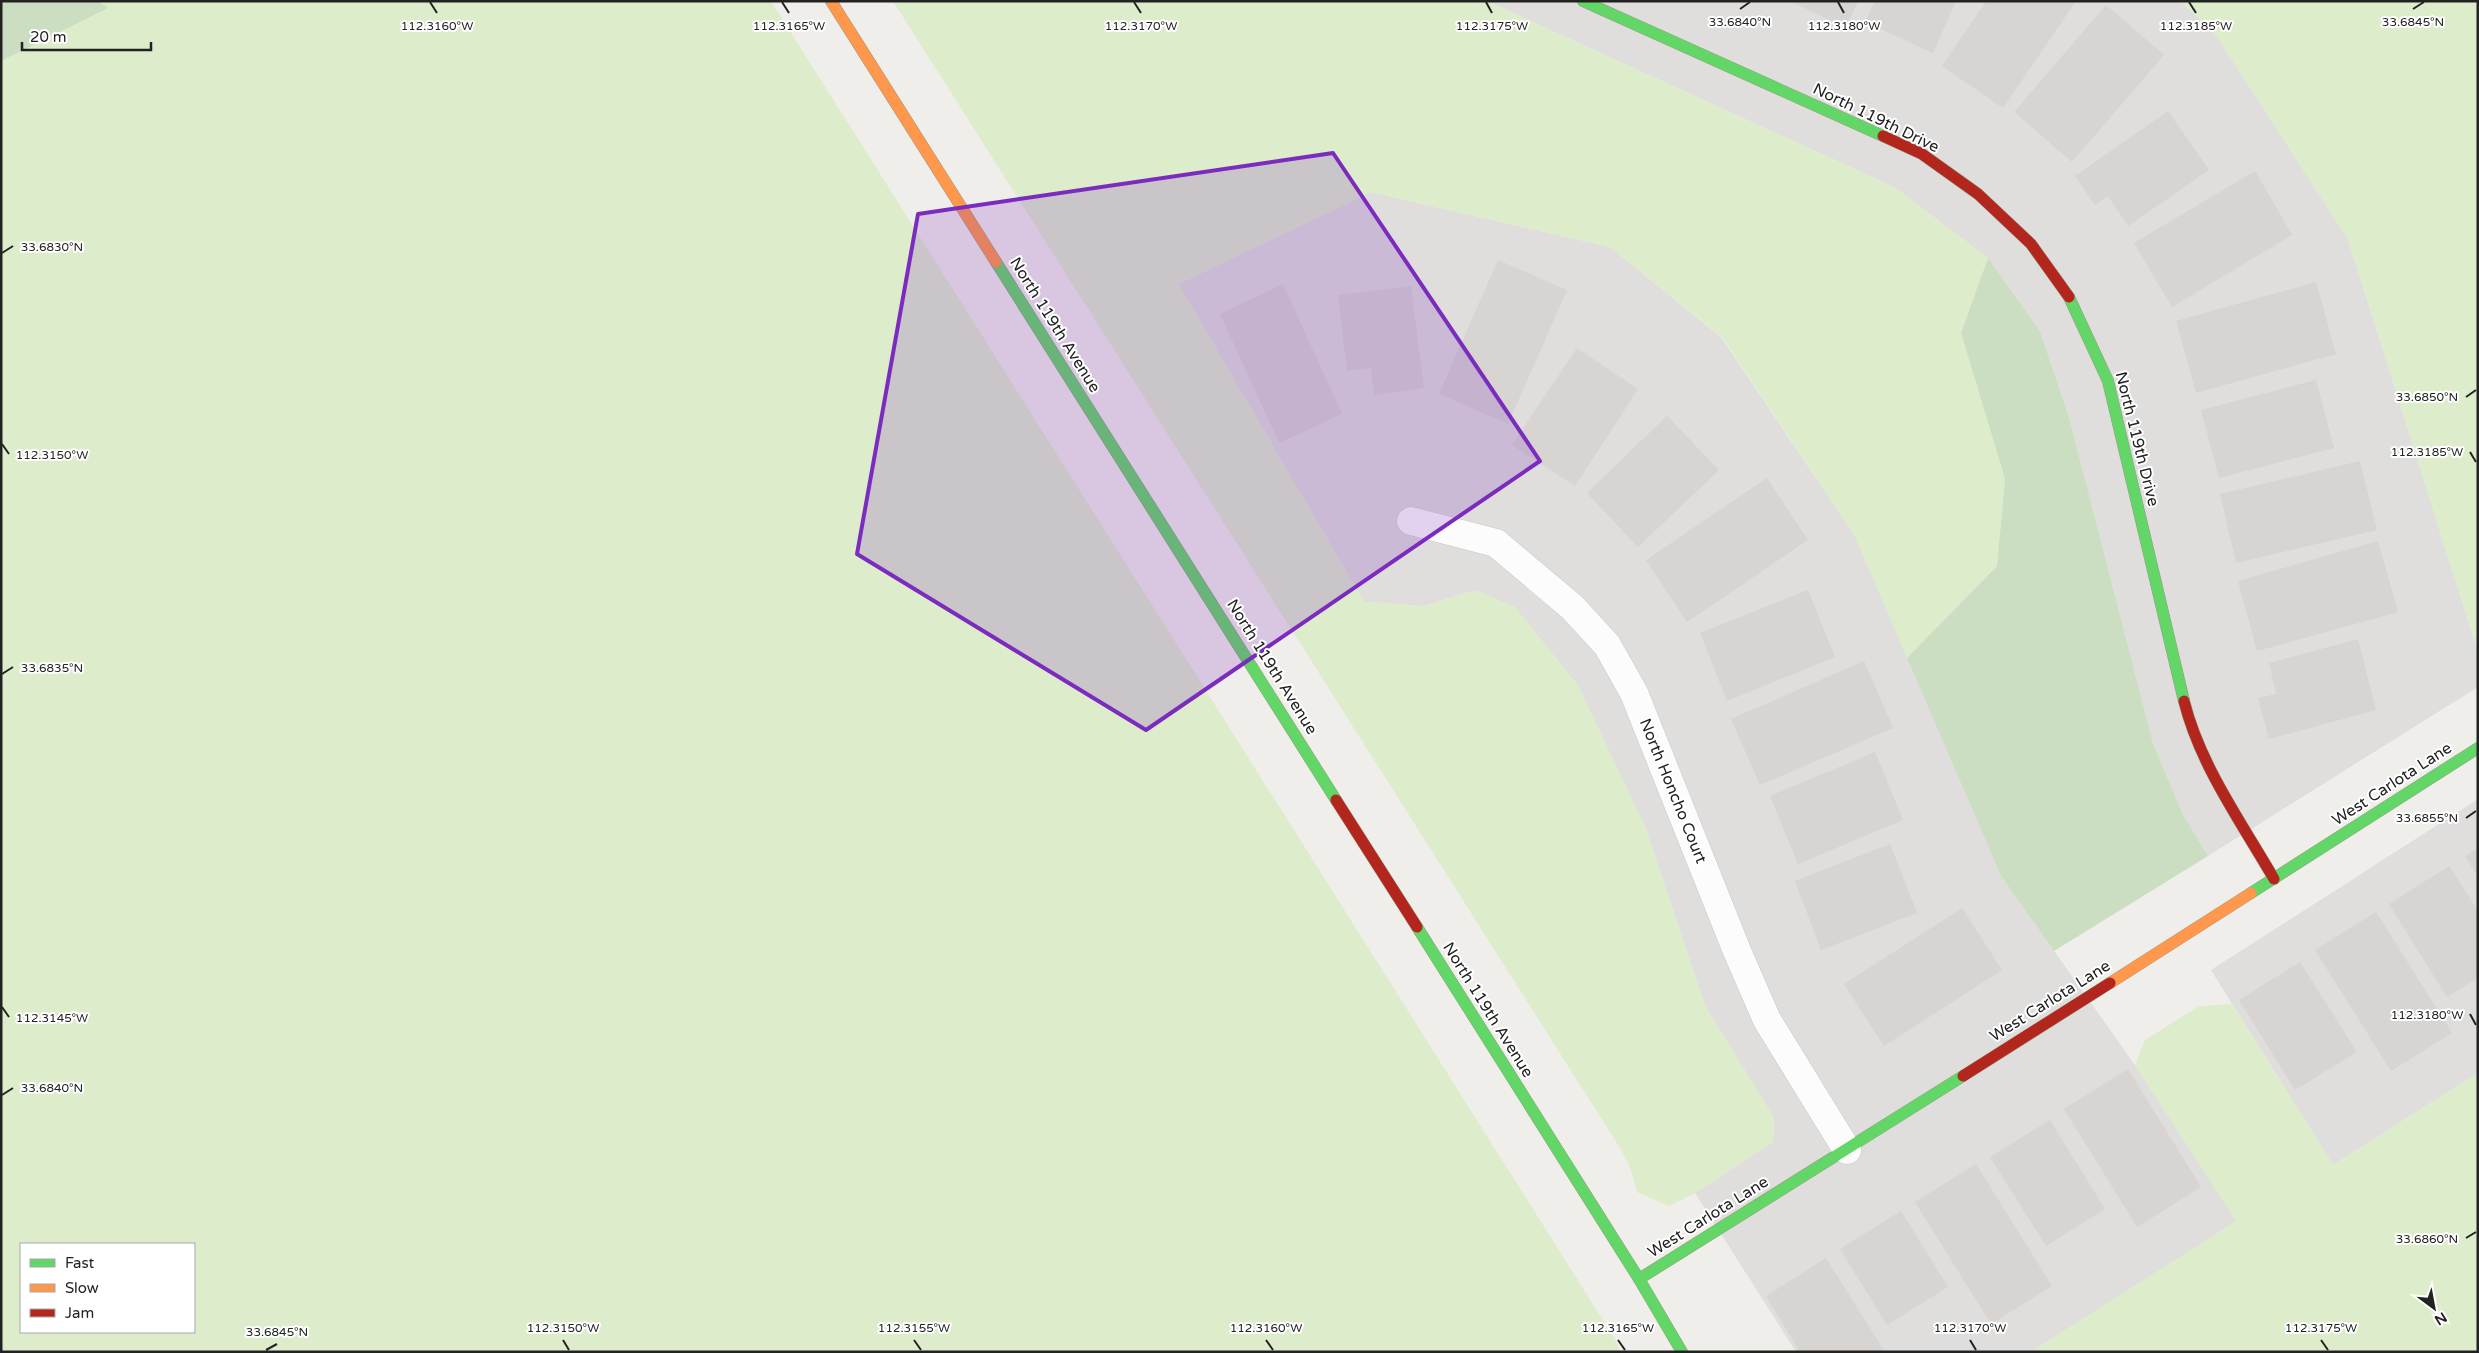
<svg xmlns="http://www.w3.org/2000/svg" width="2479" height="1353" viewBox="0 0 2479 1353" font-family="'Varela Round',sans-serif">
	<rect width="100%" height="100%" fill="#f0eeeb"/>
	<g fill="#dfdedc">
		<polygon points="1487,1 2180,1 2214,32 2348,239 2478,652 2478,687 2208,856 2182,813 2153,743 2069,417 2040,331 1988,258 1894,187"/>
		<polygon points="1371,192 1610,247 1721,337 1855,536 2001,876 2135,1065 2237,1221 2031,1352 1796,1352 1695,1193 1773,1142 1774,1118 1705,1006 1644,824 1476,590 1424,606 1364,602 1178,284"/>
		<polygon points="2478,799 2478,1073 2333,1165 2211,970"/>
	</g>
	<g fill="#ddeccb" fill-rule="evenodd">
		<path d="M98,1H771L1615,1339L1620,1352H1V61L107,8ZM21,1244H194V1332H21Z"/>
		<polygon points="893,1 1487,1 1894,187 1988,258 1961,333 2005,479 1997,566 1907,658 1855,536 1722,337 1610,247 1371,192 1179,284 1364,602 1424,606 1476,590 1515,607 1578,685 1644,824 1705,1006 1774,1118 1773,1142 1695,1193 1669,1206 1637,1192 1630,1167 1620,1148"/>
		<polygon points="2180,1 2478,1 2478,652 2348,239 2214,32"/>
		<polygon points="2232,1004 2333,1165 2478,1073 2478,1352 2031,1352 2236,1221 2135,1065 2145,1040 2199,1006"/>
	</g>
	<g fill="#cbdec1">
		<polygon points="1,1 98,1 108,8 1,61"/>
		<polygon points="1988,258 2040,331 2069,417 2153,743 2182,813 2208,856 2054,951 2001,876 1907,658 1997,566 2005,479 1961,333"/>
	</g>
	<g fill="#d7d4d2">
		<polygon points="1790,1 1858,1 1846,28"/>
		<polygon points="1875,1 1956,1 1933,53 1865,22"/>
		<polygon points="1986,1 2076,1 2003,108 1942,66"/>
		<polygon points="2106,5 2164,55 2072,162 2014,112"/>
		<polygon points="2168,111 2209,170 2128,226 2108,196 2095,205 2075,176"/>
		<polygon points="2255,171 2292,235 2172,307 2134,243"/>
		<polygon points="1498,260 1567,290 1508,424 1439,394"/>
		<polygon points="2316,282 2336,354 2196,393 2176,321"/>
		<polygon points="1283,284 1342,414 1279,443 1220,314"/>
		<polygon points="1411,286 1424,388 1374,395 1371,368 1347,371 1338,295"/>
		<polygon points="1577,348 1638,389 1575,486 1512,445"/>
		<polygon points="2316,380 2334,448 2219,478 2201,410"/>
		<polygon points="1667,416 1719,470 1638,547 1587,493"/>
		<polygon points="2360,461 2377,530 2236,563 2220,494"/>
		<polygon points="1767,478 1808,540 1687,622 1646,560"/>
		<polygon points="2378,541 2398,612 2257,651 2238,581"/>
		<polygon points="1808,590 1835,657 1727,701 1700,633"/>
		<polygon points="2358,639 2376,710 2269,739 2258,698 2276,694 2269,663"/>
		<polygon points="1864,661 1893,728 1760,785 1731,719"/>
		<polygon points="1875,752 1903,820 1798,864 1770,796"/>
		<polygon points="1890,844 1917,913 1821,950 1795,881"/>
		<polygon points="2478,848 2478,877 2465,856"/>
		<polygon points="2449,866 2478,911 2478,978 2447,997 2389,904"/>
		<polygon points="1962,908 2002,970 1884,1046 1844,984"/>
		<polygon points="2376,912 2452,1033 2391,1071 2315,950"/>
		<polygon points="2300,962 2357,1052 2295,1090 2239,1000"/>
		<polygon points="2128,1069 2201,1187 2137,1227 2064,1109"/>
		<polygon points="2050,1120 2105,1209 2046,1246 1990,1157"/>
		<polygon points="1976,1164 2052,1286 1991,1324 1915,1202"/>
		<polygon points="1901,1211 1948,1287 1887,1325 1840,1249"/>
		<polygon points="1826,1258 1885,1352 1800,1352 1766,1296"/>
	</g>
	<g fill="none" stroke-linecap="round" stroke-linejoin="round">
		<defs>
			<polyline id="street" points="1411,521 1496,543 1572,607 1607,645 1634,693 1737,951 1767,1020 1847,1150"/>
			<g id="fast">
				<polyline points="1583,1 1883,136"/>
				<polyline points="996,262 1336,800"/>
				<polyline points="2069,297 2108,381 2184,701"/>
				<polyline points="2251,893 2478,748"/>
				<polyline points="1417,927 1639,1279 1682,1352"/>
				<polyline points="1639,1279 1963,1076"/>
			</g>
			<g id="slow">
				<polyline points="831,1 996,262"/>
				<polyline points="2110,983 2251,893"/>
			</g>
			<g id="jam">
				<polyline points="1883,136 1922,154 1978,194 2031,244 2069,297"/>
				<path d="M2184,701C2200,765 2241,822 2274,879"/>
				<polyline points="1336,800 1417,927"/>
				<polyline points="1963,1076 2110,983"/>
			</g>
		</defs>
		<use href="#street" stroke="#c9c8c7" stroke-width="29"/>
		<use href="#fast" stroke="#999a82" stroke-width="12"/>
		<use href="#slow" stroke="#999a82" stroke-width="12"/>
		<use href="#jam" stroke="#999a82" stroke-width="12"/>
		<use href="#street" stroke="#fdfcfc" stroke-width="28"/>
		<use href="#fast" stroke="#63d668" stroke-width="11"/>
		<use href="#slow" stroke="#ff974d" stroke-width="11"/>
		<use href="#jam" stroke="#b3261e" stroke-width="11"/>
	</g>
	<path fill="#7b2cbf" fill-opacity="0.2" stroke="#7b2cbf" stroke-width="4" stroke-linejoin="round" d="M1333,153L1540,461L1146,730L857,554L918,214Z"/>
	<path fill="none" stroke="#222" stroke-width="2" d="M430,2L437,13M782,2L789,13M1134,2L1141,13M1486,2L1492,13M1838,2L1844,13M2189,2L2196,13M1740,9L1750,2M2413,9L2424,2M2,253L13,246M2466,397L2476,390M2,444L9,454M2470,452L2476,462M2,674L13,667M2466,818L2476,811M2,1007L9,1017M2470,1014L2476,1025M2,1095L13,1088M2466,1238L2476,1232M563,1340L569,1350M914,1340L921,1350M1266,1340L1273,1350M1618,1340L1625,1350M1970,1340L1976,1350M2321,1340L2328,1350M266,1350L277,1344"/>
	<g text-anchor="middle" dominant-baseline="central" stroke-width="4" stroke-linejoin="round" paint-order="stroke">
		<g font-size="16" fill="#222" stroke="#fff">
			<text transform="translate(1876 118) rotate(26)">North 119th Drive</text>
			<text transform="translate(1055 325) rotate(58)">North 119th Avenue</text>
			<text transform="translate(2137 439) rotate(76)">North 119th Drive</text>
			<text transform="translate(1272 667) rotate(58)">North 119th Avenue</text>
			<text transform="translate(2392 784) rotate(-33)">West Carlota Lane</text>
			<text transform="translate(1673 791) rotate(68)">North Honcho Court</text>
			<text transform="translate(2050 1001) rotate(-32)">West Carlota Lane</text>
			<text transform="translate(1488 1010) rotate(58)">North 119th Avenue</text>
			<text transform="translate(1708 1217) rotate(-32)">West Carlota Lane</text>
		</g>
	</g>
	<g font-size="12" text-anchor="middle" fill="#222" stroke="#fff" stroke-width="4" stroke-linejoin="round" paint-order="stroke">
		<text x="2413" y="26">33.6845°N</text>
		<text x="1740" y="26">33.6840°N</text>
		<text x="437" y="30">112.3160°W</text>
		<text x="789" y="30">112.3165°W</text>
		<text x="1141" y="30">112.3170°W</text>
		<text x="1492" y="30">112.3175°W</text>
		<text x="1844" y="30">112.3180°W</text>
		<text x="2196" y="30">112.3185°W</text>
		<text x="52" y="251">33.6830°N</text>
		<text x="2427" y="401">33.6850°N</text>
		<text x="2427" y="456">112.3185°W</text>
		<text x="52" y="459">112.3150°W</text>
		<text x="52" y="672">33.6835°N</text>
		<text x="2427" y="822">33.6855°N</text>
		<text x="2427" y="1019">112.3180°W</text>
		<text x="52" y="1022">112.3145°W</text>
		<text x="52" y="1092">33.6840°N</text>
		<text x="2427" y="1243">33.6860°N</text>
		<text x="563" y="1332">112.3150°W</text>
		<text x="914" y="1332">112.3155°W</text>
		<text x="1266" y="1332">112.3160°W</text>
		<text x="1618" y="1332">112.3165°W</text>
		<text x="1970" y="1332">112.3170°W</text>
		<text x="2321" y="1332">112.3175°W</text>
		<text x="277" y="1336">33.6845°N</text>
	</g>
	<rect width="2479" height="1353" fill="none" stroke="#222222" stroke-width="5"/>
	<rect x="20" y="1243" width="175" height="90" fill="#ffffff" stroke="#a7a7a7"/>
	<rect x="30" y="1259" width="25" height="8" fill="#63d668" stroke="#a7a7a7"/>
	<text x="65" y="1268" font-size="15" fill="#222222">Fast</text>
	<rect x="30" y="1284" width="25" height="8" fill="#ff974d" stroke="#a7a7a7"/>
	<text x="65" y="1293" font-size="15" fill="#222222">Slow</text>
	<rect x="30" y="1309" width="25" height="8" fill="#b3261e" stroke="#a7a7a7"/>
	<text x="65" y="1318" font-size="15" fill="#222222">Jam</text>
	<g transform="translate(2434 1308) rotate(148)" stroke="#ffffff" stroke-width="4" paint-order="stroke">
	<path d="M0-4L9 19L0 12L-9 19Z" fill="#222222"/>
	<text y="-8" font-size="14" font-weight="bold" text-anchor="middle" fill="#222222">N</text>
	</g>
	<path d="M22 42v8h129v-8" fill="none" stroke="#222222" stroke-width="2.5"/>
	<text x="30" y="42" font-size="15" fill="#222222" stroke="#ffffff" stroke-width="4" paint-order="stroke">20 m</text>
</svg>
